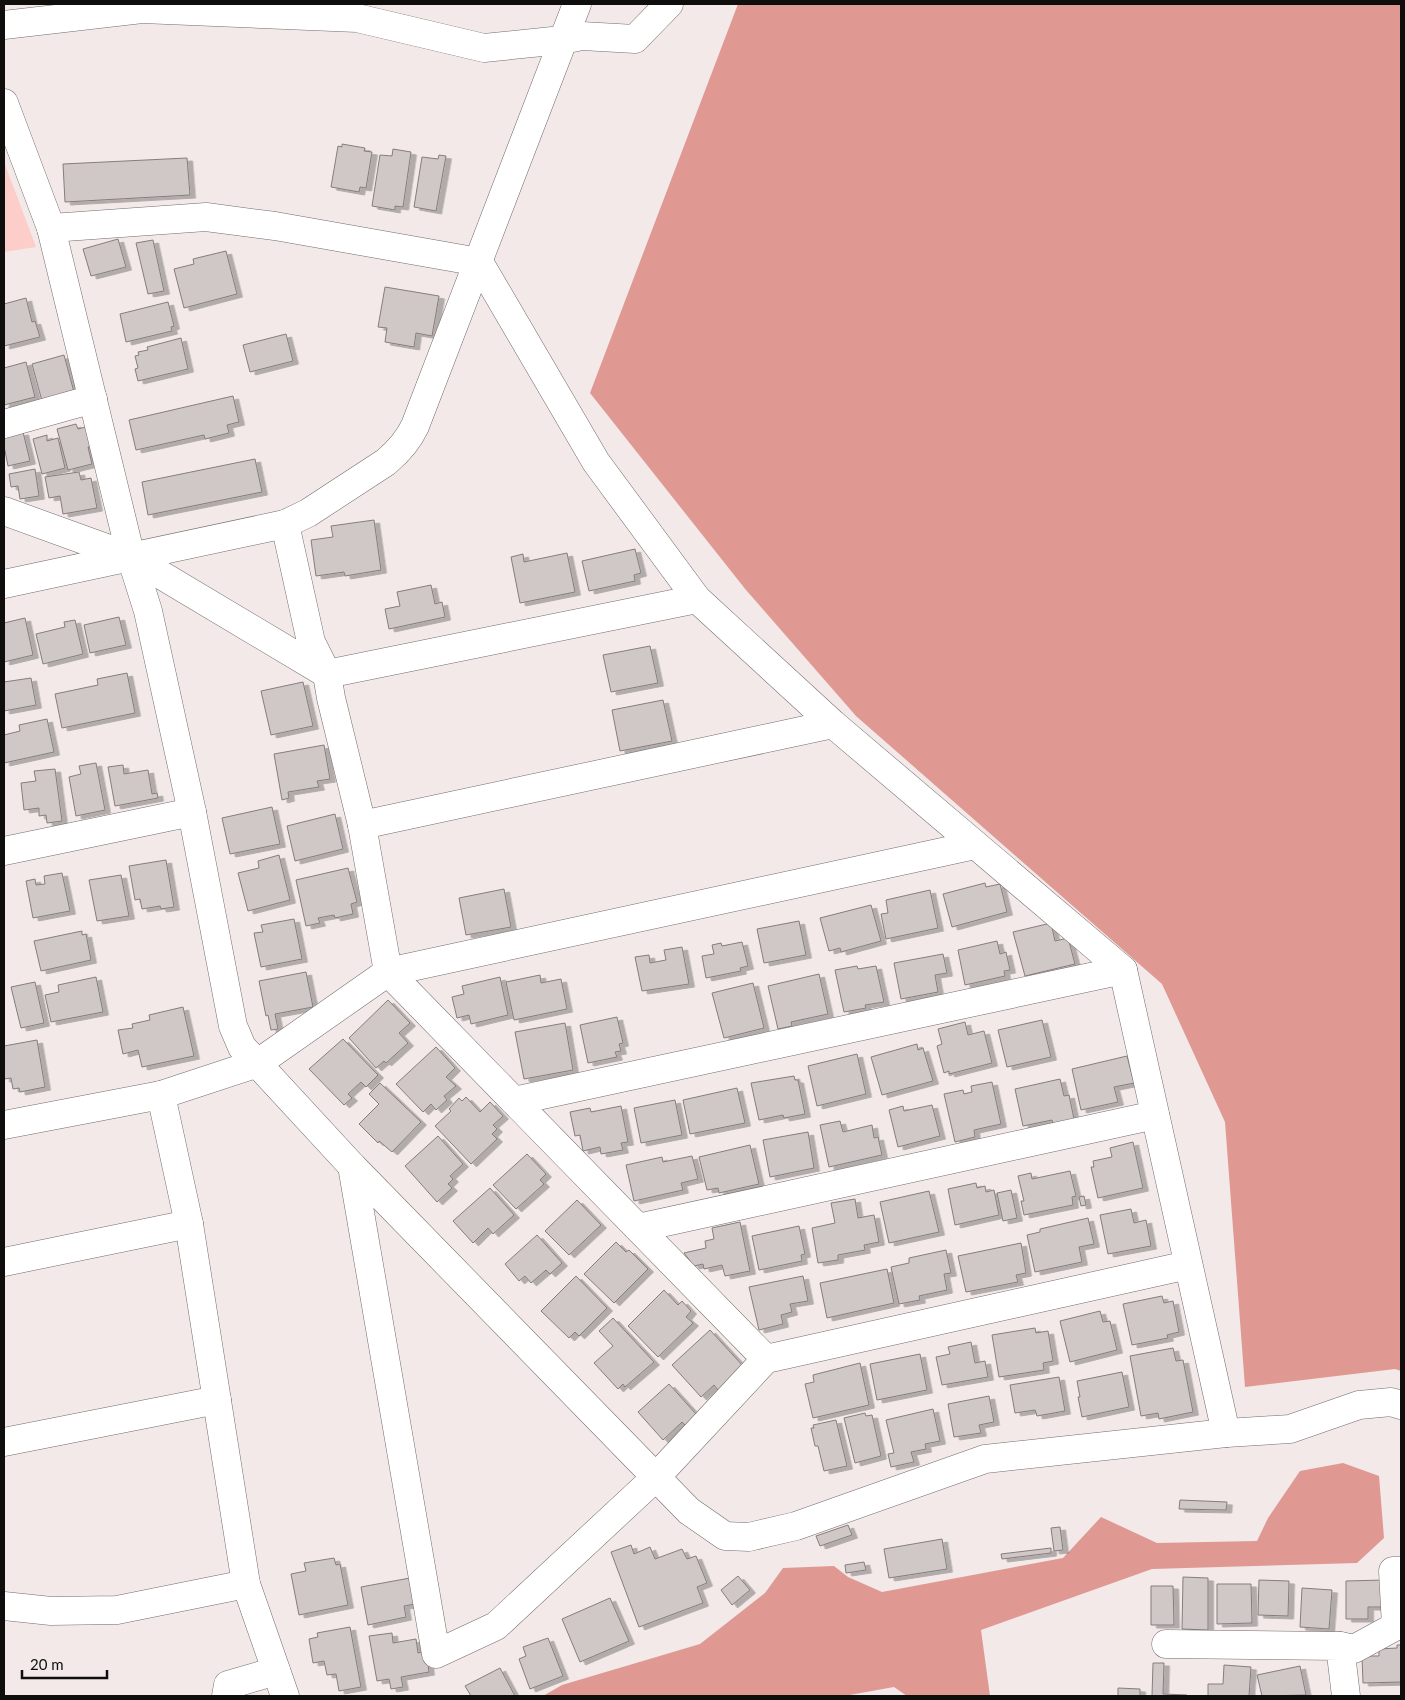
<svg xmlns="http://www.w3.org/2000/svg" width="1405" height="1700" viewBox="0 0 1405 1700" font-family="Lato,sans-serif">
	<defs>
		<filter id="shadow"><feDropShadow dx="5.5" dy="3" stdDeviation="0" flood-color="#0004"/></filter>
	</defs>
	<rect width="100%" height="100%" fill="#f2e9e8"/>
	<polygon fill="#fdcdc9" points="4,162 36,247 4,252"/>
	<g fill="#e09893">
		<polygon points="738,4 1401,4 1401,1371 1395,1369 1245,1387 1225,1122 1162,984 856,716 746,590 590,393"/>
		<polygon points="1343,1463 1379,1476 1384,1538 1357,1563 1152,1569 981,1630 990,1696 907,1696 894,1687 844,1696 543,1696 562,1685 700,1644 765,1593 783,1568 834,1566 848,1577 882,1592 1063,1558 1101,1517 1157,1543 1257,1541 1268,1518 1300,1471"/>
	</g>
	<g fill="#d0c8c7" stroke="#857d7d" filter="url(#shadow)">
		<polygon points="342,144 365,148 364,151 372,152 366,188 360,187 359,192 331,187 338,146 342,147"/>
		<polygon points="393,149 411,152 403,207 395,206 395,210 372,206 380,155 392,156"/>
		<polygon points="439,155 446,156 436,211 414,207 422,157 438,159"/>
		<polygon points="187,158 190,195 65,202 63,164"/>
		<polygon points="118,239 126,267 91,276 83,249"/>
		<polygon points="153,240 164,291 148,294 136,243"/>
		<polygon points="226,251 237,294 184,308 174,269 194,264 193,259"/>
		<polygon points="385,287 439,296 432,336 416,333 414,347 385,342 387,328 378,327"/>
		<polygon points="26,298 32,322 35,321 40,337 4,346 4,304"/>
		<polygon points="168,302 174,326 171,327 172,331 126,342 120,314"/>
		<polygon points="286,334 293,361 250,372 243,345"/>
		<polygon points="181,338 188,369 138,381 135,369 138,368 135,356 139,355 138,352 148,350 147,347"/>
		<polygon points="64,355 74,392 42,401 32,364"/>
		<polygon points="26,362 35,397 4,405 4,368"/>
		<polygon points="233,396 239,422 227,425 229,433 205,439 204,435 136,450 129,420"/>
		<polygon points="76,424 78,429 86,427 92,446 88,447 92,464 68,470 57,429"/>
		<polygon points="23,432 30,461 8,466 4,446 4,436"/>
		<polygon points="47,435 47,441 58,438 65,468 42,474 33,439"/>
		<polygon points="255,459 262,492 148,515 142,482"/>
		<polygon points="35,469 39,496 20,499 18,486 11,487 9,474"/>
		<polygon points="79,472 81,480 91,478 97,508 63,514 60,496 49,498 45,477"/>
		<polygon points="374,520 381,570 345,576 344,572 316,576 311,540 333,537 331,526"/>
		<polygon points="635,549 641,573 634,575 635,581 589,591 582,561"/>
		<polygon points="567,553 575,592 520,603 511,557 523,554 524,562"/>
		<polygon points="431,585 435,604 442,602 445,617 389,629 385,609 400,606 397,592"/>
		<polygon points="119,617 126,645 90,653 84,625"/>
		<polygon points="25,618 33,655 4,662 4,623"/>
		<polygon points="75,620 83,654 43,664 36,634 65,627 64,622"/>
		<polygon points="650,646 658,683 611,692 603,655"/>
		<polygon points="127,673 135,713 62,728 55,694 98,685 97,679"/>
		<polygon points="31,678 36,705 4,711 4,682"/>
		<polygon points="303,682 313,726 271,735 261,691"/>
		<polygon points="663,700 672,741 620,751 612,710"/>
		<polygon points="47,719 54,752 4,763 4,735 20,731 19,725"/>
		<polygon points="324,745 330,779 317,781 319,787 288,792 289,798 282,800 274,754"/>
		<polygon points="96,763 105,810 76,816 69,777 81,774 79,766"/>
		<polygon points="123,765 124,774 148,770 152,794 157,793 158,798 115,806 108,767"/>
		<polygon points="55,769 62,821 47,823 46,815 39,816 39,808 24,810 21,783 36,781 34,771"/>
		<polygon points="272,807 280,844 230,854 222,818"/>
		<polygon points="335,814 343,849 295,861 287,826"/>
		<polygon points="279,855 290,900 248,911 238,873 259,868 258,861"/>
		<polygon points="166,860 174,907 161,909 160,906 142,909 140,899 135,900 129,866"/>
		<polygon points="348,868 357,902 351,904 353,914 335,918 334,915 318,918 320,923 306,926 296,880"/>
		<polygon points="62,873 70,911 33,918 26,881 35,879 36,885 45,884 44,876"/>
		<polygon points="121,875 129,916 97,921 89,880"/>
		<polygon points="985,883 986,887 1000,884 1007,912 952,927 943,894"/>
		<polygon points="504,889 511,927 466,935 459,898"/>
		<polygon points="930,890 938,928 886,939 881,914 888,913 886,900"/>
		<polygon points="871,905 881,941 841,952 840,948 829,951 820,918"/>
		<polygon points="294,919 302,959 261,967 254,933 263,932 261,925"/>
		<polygon points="799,921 806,955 764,963 757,929"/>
		<polygon points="1051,923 1055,941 1068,938 1075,964 1025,976 1013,932"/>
		<polygon points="82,931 82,935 86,934 91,960 41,971 34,941"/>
		<polygon points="997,941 1000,954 1006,952 1010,970 1004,971 1005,976 965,985 958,950"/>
		<polygon points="742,942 748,966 740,968 741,971 706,978 702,956 714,954 712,945 721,943 722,946"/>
		<polygon points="682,947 689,984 642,991 635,957 649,955 650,963 666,960 664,950"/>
		<polygon points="943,954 947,973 935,975 938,992 901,999 894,963"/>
		<polygon points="857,966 858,969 876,966 884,1002 865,1005 866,1008 844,1012 835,970"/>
		<polygon points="306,972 313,1007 275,1014 278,1029 271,1030 268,1015 266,1016 259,981"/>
		<polygon points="819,974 828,1014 791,1022 792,1026 778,1029 768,986"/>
		<polygon points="540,975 541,983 561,979 567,1009 514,1020 506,982"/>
		<polygon points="96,977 103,1012 51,1022 45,995 59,992 58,985"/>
		<polygon points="500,977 508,1015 471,1024 469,1015 457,1018 452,997 464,994 462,986"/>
		<polygon points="35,982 44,1023 21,1028 11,987"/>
		<polygon points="753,983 764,1028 724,1038 712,993"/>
		<polygon points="388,1000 410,1023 399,1033 408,1043 386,1063 384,1061 376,1068 349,1038"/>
		<polygon points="183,1007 194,1056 142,1067 138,1050 123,1054 118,1030 133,1028 132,1024 150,1020 149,1015"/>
		<polygon points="617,1017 623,1043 619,1044 621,1051 615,1052 617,1057 588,1063 580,1025"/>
		<polygon points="1042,1020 1051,1057 1007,1067 998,1030"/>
		<polygon points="965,1022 968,1035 984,1031 992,1063 949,1074 949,1071 944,1073 937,1046 942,1044 938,1029"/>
		<polygon points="565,1023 573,1070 524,1079 515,1032"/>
		<polygon points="343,1039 378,1075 366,1087 361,1082 348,1094 352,1098 344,1105 309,1069"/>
		<polygon points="37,1040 45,1087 20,1092 19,1088 13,1089 11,1078 4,1079 4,1046"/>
		<polygon points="917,1044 918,1050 923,1048 933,1081 882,1095 871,1057"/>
		<polygon points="436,1047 455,1068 446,1077 456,1086 444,1096 447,1100 436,1110 431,1104 423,1112 396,1084"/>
		<polygon points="857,1054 866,1094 817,1106 808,1066"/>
		<polygon points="1127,1056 1134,1083 1114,1087 1118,1102 1081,1110 1072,1069"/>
		<polygon points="794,1076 795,1080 798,1080 805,1114 784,1118 783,1115 759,1120 751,1083"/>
		<polygon points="1060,1079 1064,1096 1069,1095 1074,1119 1053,1124 1052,1120 1023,1126 1015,1089"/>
		<polygon points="992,1082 1001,1124 974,1130 975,1137 955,1142 944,1094 963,1090 964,1094 972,1092 971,1086"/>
		<polygon points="380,1083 421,1122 392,1152 379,1141 378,1143 359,1124 379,1104 369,1094"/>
		<polygon points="737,1088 745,1123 690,1134 683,1100"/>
		<polygon points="466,1097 480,1112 490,1102 503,1116 493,1125 497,1129 492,1134 497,1139 471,1164 435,1126 451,1111 449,1109 459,1098 462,1101"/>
		<polygon points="675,1100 682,1135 641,1143 634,1108"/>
		<polygon points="932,1105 940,1136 898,1147 889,1110 903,1106 904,1111"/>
		<polygon points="621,1106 628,1142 621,1143 623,1150 601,1154 600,1147 583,1151 580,1135 575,1136 570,1112 590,1108 591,1112"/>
		<polygon points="840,1121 843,1132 872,1125 874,1138 878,1137 882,1155 829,1167 820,1125"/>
		<polygon points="808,1132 814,1168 770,1177 763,1140"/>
		<polygon points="438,1136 463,1164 450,1176 453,1179 448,1184 452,1188 437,1202 405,1166"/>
		<polygon points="1133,1142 1143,1188 1098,1198 1091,1167 1094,1167 1093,1161 1112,1157 1110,1148"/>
		<polygon points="750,1145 759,1184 719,1193 718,1188 707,1190 699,1157"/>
		<polygon points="527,1154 546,1174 540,1180 544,1184 516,1209 493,1185"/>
		<polygon points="692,1156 698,1179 681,1183 683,1190 634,1201 626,1165 662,1157 663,1162"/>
		<polygon points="1070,1171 1076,1196 1072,1197 1073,1205 1024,1215 1021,1201 1024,1201 1018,1176 1031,1173 1032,1179"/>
		<polygon points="976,1183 977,1188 985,1186 986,1192 994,1190 999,1215 955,1225 948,1189"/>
		<polygon points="490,1188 514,1215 493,1234 488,1228 473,1243 453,1221"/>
		<polygon points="1011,1190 1017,1218 1003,1221 997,1193"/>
		<polygon points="929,1191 939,1232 889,1243 880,1202"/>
		<polygon points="1084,1196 1086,1205 1081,1206 1079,1197"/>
		<polygon points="855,1199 858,1218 874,1215 879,1242 864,1245 865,1250 838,1255 838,1260 818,1263 812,1228 835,1223 831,1203"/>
		<polygon points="577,1200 601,1225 569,1255 545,1231"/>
		<polygon points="1131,1209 1134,1223 1146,1220 1151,1246 1108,1254 1100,1215"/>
		<polygon points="1088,1218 1094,1244 1079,1247 1082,1262 1035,1272 1027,1235 1040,1232 1040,1229"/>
		<polygon points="740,1222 750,1271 725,1276 722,1265 704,1269 703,1264 694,1266 684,1253 706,1248 705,1241 714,1239 712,1228"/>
		<polygon points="799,1226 805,1254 801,1255 802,1261 759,1270 752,1236"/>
		<polygon points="537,1235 562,1263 550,1274 546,1270 531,1283 525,1276 519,1281 505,1264"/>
		<polygon points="616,1242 626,1252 629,1250 648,1269 614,1303 584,1274"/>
		<polygon points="1021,1243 1026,1273 1016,1275 1018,1282 966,1292 958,1256"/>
		<polygon points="946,1250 951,1273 944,1274 947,1290 919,1296 920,1300 899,1304 891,1267 909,1263 909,1258"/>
		<polygon points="887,1269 894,1303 827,1318 820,1283"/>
		<polygon points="576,1276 607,1308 579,1336 575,1332 569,1338 541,1311"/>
		<polygon points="803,1276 808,1301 790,1304 792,1312 781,1315 783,1324 759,1330 749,1287"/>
		<polygon points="664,1290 678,1305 682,1301 691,1311 686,1317 693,1323 658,1357 628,1326"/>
		<polygon points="1162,1296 1164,1303 1173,1301 1179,1332 1167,1335 1168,1338 1132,1345 1123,1304"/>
		<polygon points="1100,1311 1103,1322 1110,1321 1117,1350 1070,1362 1060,1321"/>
		<polygon points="613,1318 654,1362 625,1387 623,1384 618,1389 594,1363 613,1346 599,1331"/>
		<polygon points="1035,1328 1036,1333 1048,1331 1053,1361 1043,1363 1044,1370 999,1377 992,1335"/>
		<polygon points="710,1330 743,1366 718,1390 714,1385 701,1397 672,1365"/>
		<polygon points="971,1342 975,1363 985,1361 988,1377 942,1385 936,1357 950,1354 948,1347"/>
		<polygon points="1173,1348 1176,1361 1183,1360 1193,1412 1159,1419 1158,1413 1141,1416 1130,1356"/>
		<polygon points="920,1354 927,1390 877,1400 870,1364"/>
		<polygon points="860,1363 869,1405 813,1418 805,1384 814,1382 813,1375"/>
		<polygon points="1122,1372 1129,1407 1082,1417 1078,1397 1080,1397 1077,1381"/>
		<polygon points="1059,1377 1065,1411 1037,1416 1035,1410 1015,1413 1010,1385"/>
		<polygon points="669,1384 696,1414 685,1425 682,1422 663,1440 638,1412"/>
		<polygon points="989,1396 994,1422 979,1425 981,1433 954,1437 948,1404"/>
		<polygon points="933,1409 940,1441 925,1444 926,1449 911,1452 914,1462 891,1467 888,1454 894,1453 886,1420"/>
		<polygon points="865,1413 866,1416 872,1415 881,1456 855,1463 844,1418"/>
		<polygon points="836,1420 847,1466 824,1471 818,1446 815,1446 811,1428 814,1428 813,1425"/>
		<polygon points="1180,1500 1227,1502 1226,1510 1179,1509"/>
		<polygon points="848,1525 852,1535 820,1546 816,1536"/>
		<polygon points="1060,1527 1063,1550 1054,1551 1051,1528"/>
		<polygon points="942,1539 947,1569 889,1578 884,1549"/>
		<polygon points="631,1545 634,1554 650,1547 655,1559 682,1549 687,1559 696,1556 707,1583 697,1587 703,1603 639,1627 611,1552"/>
		<polygon points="1051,1548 1051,1553 1002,1559 1001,1554"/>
		<polygon points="334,1558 336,1565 340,1564 348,1605 299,1615 291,1574 306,1571 304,1563"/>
		<polygon points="864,1562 866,1570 846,1573 845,1565"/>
		<polygon points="738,1576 750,1590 732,1605 721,1590"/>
		<polygon points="1183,1577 1208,1578 1208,1630 1182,1629"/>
		<polygon points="410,1578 415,1604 404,1606 406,1617 368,1625 361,1587"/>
		<polygon points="1259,1580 1289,1581 1288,1616 1258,1615"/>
		<polygon points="1384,1580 1385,1607 1368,1607 1368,1619 1346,1619 1346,1581"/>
		<polygon points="1217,1584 1251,1584 1252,1623 1217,1624"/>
		<polygon points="1151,1586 1173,1586 1174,1625 1151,1625"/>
		<polygon points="1302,1588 1332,1590 1329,1629 1300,1627"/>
		<polygon points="610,1598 629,1641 580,1662 562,1619"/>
		<polygon points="350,1627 361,1687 339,1691 336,1674 327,1675 324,1661 313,1663 309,1639 318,1637 317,1633"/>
		<polygon points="392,1633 393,1643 416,1639 418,1653 426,1651 429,1672 401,1677 403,1687 391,1689 389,1679 377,1681 369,1636"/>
		<polygon points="548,1638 563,1676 530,1689 519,1659 526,1656 523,1647"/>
		<polygon points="1397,1645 1401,1645 1401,1682 1363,1683 1362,1656 1379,1656 1379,1649 1397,1648"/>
		<polygon points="1153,1663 1164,1663 1163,1694 1187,1695 1187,1696 1152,1696"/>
		<polygon points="1224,1665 1251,1667 1249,1696 1208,1696 1208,1684 1223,1684"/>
		<polygon points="1300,1666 1306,1695 1262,1696 1257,1675"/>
		<polygon points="500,1668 515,1696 471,1696 465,1686"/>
		<polygon points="1118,1688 1140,1689 1140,1696 1118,1696"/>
	</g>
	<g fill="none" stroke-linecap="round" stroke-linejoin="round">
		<defs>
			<g id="minor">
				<polyline points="4,25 142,9 357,18 484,48 562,40 582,36 635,39 669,4"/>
				<polyline points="4,103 51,228 131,557 148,611 192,812 233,1026 242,1047 352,1166 689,1511 725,1536 749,1537 796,1526 985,1459 1226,1433 1290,1429 1359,1405 1391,1402 1401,1405"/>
				<polyline points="51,228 206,217 275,226 479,262 596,462 697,599 833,724 1123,970 1226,1433"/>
				<polyline points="4,424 93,399"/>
				<polyline points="4,511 131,557 327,674 697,599"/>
				<polyline points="285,524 311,642 327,674 331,698 362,825 388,972 766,1359"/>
				<path d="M4,584L285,524L308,513L386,462C399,451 408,441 415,426L577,4"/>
				<polyline points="362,825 833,724"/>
				<polyline points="4,851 192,812"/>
				<polyline points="161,1095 189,1224 246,1584 285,1696"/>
				<polyline points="514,1101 1123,970"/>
				<polyline points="4,1125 161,1095 258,1063 388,972 975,845"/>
				<polyline points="352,1166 436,1654 496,1626 655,1478 766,1359 1188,1265"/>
				<polyline points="638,1228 1155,1115"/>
				<polyline points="4,1262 189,1224"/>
				<polyline points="4,1442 217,1400"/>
				<polyline points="4,1606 51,1611 117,1610 246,1584"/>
				<polyline points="1396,1626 1393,1571 1401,1571"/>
				<polyline points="1166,1644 1340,1646 1346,1696"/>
				<polyline points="1340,1646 1354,1649 1396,1626 1401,1626"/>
				<polyline points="226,1696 228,1685 276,1671"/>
			</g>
		</defs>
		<use href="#minor" stroke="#746c6c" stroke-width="29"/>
		<use href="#minor" stroke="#fff" stroke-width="28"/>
	</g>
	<rect width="1405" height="1700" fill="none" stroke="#100e0d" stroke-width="10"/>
	<path d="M22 1670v8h85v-8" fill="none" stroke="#100e0d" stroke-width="2.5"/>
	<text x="30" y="1670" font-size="15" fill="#100e0d" stroke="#f2e9e8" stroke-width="4" paint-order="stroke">20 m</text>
</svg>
